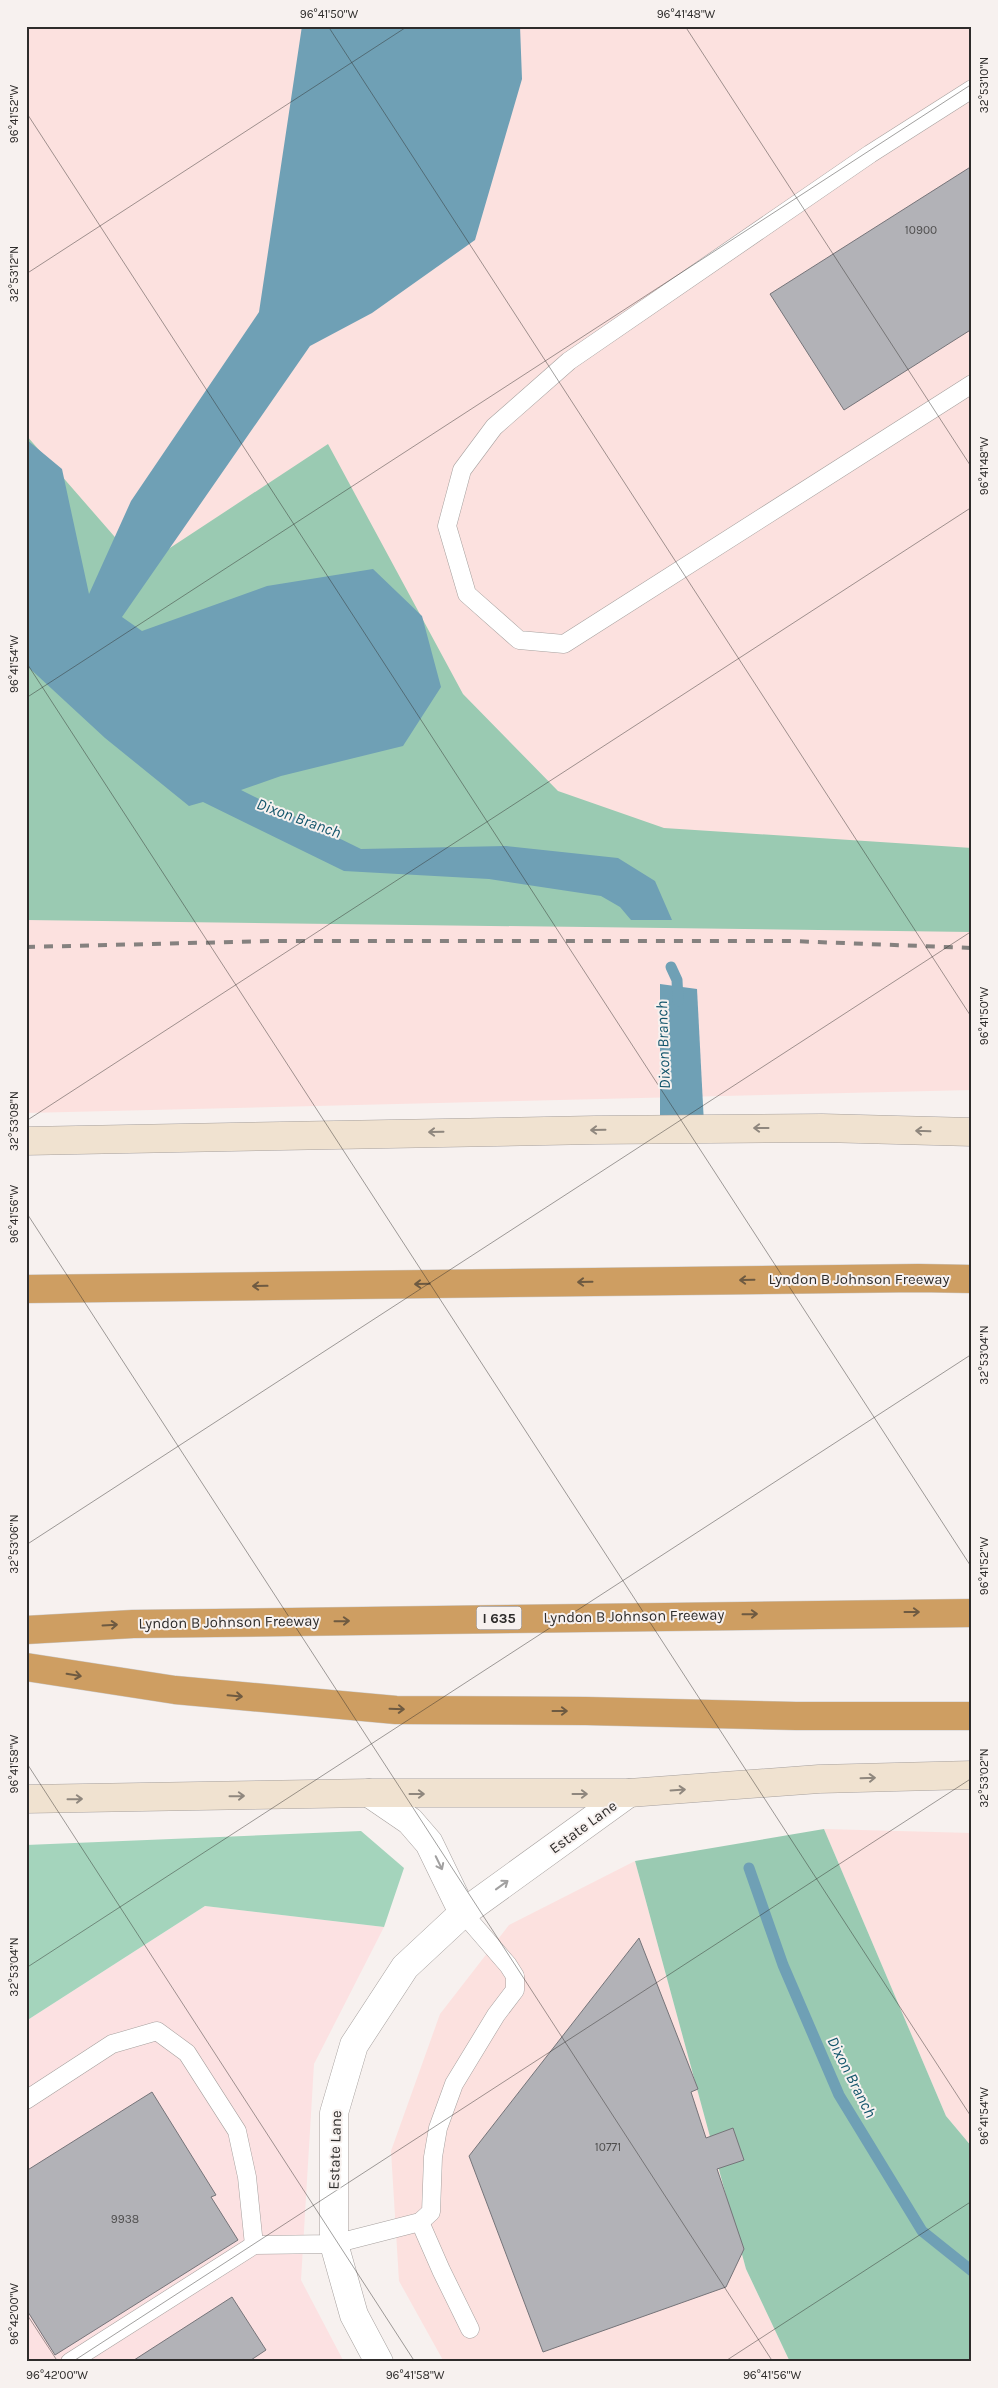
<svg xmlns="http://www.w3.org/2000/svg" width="998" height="2388" viewBox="0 0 998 2388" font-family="Karla,sans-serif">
	<rect width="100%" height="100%" fill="#f7f1ef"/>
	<polygon fill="#fce1e2" points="205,1906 384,1927 314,2064 301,2280 344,2362 26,2362 26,2021"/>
	<g fill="#fce1df">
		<polygon points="26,26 972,26 972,1090 26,1113"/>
		<polygon points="824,1829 972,1833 972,2147 946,2116"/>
		<polygon points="635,1861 746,2269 790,2362 444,2362 399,2281 391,2151 440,2014 509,1925"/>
	</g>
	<polygon fill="#a4d4bc" points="361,1831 404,1868 384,1927 205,1906 26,2021 26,1845"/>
	<g fill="#9acab2">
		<polygon points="26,435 141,567 328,444 463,694 558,791 664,828 972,848 972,932 26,920"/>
		<polygon points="824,1829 946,2116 972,2147 972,2362 790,2362 746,2269 635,1861"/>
	</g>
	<g fill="#6fa0b5">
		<polygon points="302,26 520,26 522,79 475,240 372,313 310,346 122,617 142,631 267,586 373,569 422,616 441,687 403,746 281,776 241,790 361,849 506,846 618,858 655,881 672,920 631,920 620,907 601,896 489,879 344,871 203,802 189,806 105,738 26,665 26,439 62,469 89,594 131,501 259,312"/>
		<polygon points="660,984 697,989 704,1124 660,1122"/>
	</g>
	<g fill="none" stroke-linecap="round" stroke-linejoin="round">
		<g stroke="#6fa0b5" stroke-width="11">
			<polyline points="671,967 677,980 678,1001"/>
			<polyline points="749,1868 783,1965 839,2095 922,2231 972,2271"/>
		</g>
	</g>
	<g fill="#b2b2b7" stroke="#757479">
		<polygon points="972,166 972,329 844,410 770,294"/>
		<polygon points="639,1938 698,2089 691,2092 706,2138 733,2128 744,2160 717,2169 744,2249 726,2287 543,2352 469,2156"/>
		<polygon points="152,2092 216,2195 211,2197 238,2240 55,2355 28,2312 26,2313 26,2171"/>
		<polygon points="232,2297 266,2350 248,2362 131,2362"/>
	</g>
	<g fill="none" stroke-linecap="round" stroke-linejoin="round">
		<defs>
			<g id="lane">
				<polyline points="972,89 870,154 569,361 494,427 462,470 447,526 467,594 519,640 564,644 972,384"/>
				<polyline points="26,2100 112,2044 157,2031 187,2053 237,2131 247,2177 254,2245"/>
				<polyline points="420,2222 441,2270 470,2329"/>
				<polyline points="70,2362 254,2245 334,2244 420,2222 431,2212 433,2157 438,2128 454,2084 496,2015 515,1990 515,1976 508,1965 463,1913"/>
			</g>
			<g id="street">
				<polyline points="369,1793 410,1821 429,1843 463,1913"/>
				<polyline points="379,2362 354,2315 334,2244 334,2113 354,2045 405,1967 463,1913 629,1793"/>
			</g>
			<g id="secondary">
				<polyline points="26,1141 595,1130 822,1128 972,1132"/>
				<polyline points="26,1799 369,1793 629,1793 819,1779 972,1775"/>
			</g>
			<g id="highway">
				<polyline points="26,1289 918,1278 972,1279"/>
				<polyline points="26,1630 133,1624 972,1613"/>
				<polyline points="26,1667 175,1690 396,1710 586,1711 796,1716 972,1716"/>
			</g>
		</defs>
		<use href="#lane" stroke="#a6a09e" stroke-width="19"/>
		<use href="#street" stroke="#a6a09e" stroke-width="29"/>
		<use href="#secondary" stroke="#a6a09e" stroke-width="29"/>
		<use href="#highway" stroke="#cdcccc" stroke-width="29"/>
		<use href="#lane" stroke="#fff" stroke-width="18"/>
		<use href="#street" stroke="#fff" stroke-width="28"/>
		<use href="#secondary" stroke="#f0e2d0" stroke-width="28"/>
		<use href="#highway" stroke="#ce9e62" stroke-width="28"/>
		<polyline stroke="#85817f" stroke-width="4" stroke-dasharray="9 9" stroke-linecap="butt" points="26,947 273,941 791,941 972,948"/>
	</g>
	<defs><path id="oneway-shaft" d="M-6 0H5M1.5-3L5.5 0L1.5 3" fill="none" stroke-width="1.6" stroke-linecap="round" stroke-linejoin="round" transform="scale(1.25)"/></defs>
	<g stroke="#8f877e">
		<use href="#oneway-shaft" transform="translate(761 1128) rotate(180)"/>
		<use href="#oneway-shaft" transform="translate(598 1130) rotate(179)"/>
		<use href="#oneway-shaft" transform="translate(923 1131) rotate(-178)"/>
		<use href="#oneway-shaft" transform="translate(436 1132) rotate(179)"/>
		<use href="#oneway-shaft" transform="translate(868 1778) rotate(-2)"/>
		<use href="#oneway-shaft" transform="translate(678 1790) rotate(-4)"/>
		<use href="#oneway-shaft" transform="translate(417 1794)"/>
		<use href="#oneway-shaft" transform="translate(580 1794)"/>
		<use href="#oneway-shaft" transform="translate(237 1796) rotate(-1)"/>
		<use href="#oneway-shaft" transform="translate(75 1799) rotate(-1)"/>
	</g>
	<g stroke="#6e5a41">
		<use href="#oneway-shaft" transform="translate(747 1280) rotate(179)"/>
		<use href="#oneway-shaft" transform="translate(585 1282) rotate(179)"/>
		<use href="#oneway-shaft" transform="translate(422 1284) rotate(179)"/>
		<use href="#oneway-shaft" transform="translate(260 1286) rotate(179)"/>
		<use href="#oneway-shaft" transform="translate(912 1612)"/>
		<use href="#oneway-shaft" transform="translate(750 1614) rotate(-1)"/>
		<use href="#oneway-shaft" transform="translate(342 1621) rotate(-1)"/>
		<use href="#oneway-shaft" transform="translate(110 1625) rotate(-3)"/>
		<use href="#oneway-shaft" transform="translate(74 1675) rotate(9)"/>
		<use href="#oneway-shaft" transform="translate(235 1696) rotate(5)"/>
		<use href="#oneway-shaft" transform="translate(397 1709) rotate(2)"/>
		<use href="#oneway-shaft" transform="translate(560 1711)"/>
	</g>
	<g stroke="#a1a0a0">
		<use href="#oneway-shaft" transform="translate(439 1863) rotate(64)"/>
		<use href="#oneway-shaft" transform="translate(502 1885) rotate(-36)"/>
	</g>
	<path fill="none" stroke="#2e2c2b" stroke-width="1" stroke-opacity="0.45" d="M328,26L972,1018M685,26L972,468M26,112L972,1568M26,274L408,26M26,662L972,2118M26,698L972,84M26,1121L972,507M26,1212L773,2362M26,1545L972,931M26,1762L415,2362M26,1968L972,1354M26,2313L58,2362M72,2362L972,1778M724,2362L972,2201"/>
	<g text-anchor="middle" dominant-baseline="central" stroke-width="4" stroke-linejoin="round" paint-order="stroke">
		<g font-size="12" fill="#4f4e4e">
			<text x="921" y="230">10900</text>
			<text x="608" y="2147">10771</text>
			<text x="125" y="2219">9938</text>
		</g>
		<rect fill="#f7f1ef" stroke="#6a6766" stroke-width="1" x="476.5" y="1606.5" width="45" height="23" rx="4"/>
		<g font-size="14" font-weight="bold" fill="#2e2c2b">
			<text x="499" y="1618">I 635</text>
		</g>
		<g font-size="15" fill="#2e2c2b" stroke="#f7f1ef">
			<text x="859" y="1279">Lyndon B Johnson Freeway</text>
			<text transform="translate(634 1616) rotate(-1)">Lyndon B Johnson Freeway</text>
			<text transform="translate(229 1622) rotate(-1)">Lyndon B Johnson Freeway</text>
			<text transform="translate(583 1827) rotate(-36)">Estate Lane</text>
			<text transform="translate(335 2150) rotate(-88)">Estate Lane</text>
		</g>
		<g font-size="16" font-style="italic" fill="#14566c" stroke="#f7f1ef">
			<text transform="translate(299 818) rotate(20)">Dixon Branch</text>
			<text transform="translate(663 1045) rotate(-92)">Dixon Branch</text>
			<text transform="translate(852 2077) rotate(63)">Dixon Branch</text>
		</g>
	</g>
	<rect width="998" height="2388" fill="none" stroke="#f7f1ef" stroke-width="55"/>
	<rect x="28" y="28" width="942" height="2332" fill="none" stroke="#2e2c2b" stroke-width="2"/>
	<g font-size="12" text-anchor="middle" fill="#2e2c2b">
		<text x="329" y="18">96°41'50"W</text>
		<text x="686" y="18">96°41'48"W</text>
		<text transform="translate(984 85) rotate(-90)" y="4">32°53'10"N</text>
		<text transform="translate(14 114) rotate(-90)" y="4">96°41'52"W</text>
		<text transform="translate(14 274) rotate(-90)" y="4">32°53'12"N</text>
		<text transform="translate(984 466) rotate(-90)" y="4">96°41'48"W</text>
		<text transform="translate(14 664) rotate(-90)" y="4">96°41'54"W</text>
		<text transform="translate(984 1016) rotate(-90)" y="4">96°41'50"W</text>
		<text transform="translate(14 1121) rotate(-90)" y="4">32°53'08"N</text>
		<text transform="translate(14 1214) rotate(-90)" y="4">96°41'56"W</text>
		<text transform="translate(984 1355) rotate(-90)" y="4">32°53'04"N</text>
		<text transform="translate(14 1544) rotate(-90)" y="4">32°53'06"N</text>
		<text transform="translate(984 1566) rotate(-90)" y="4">96°41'52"W</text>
		<text transform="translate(14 1764) rotate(-90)" y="4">96°41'58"W</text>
		<text transform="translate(984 1778) rotate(-90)" y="4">32°53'02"N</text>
		<text transform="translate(14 1967) rotate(-90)" y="4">32°53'04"N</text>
		<text transform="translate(984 2116) rotate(-90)" y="4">96°41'54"W</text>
		<text transform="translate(14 2314) rotate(-90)" y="4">96°42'00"W</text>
		<text x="57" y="2379">96°42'00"W</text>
		<text x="415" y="2379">96°41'58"W</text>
		<text x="772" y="2379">96°41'56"W</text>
	</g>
</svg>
